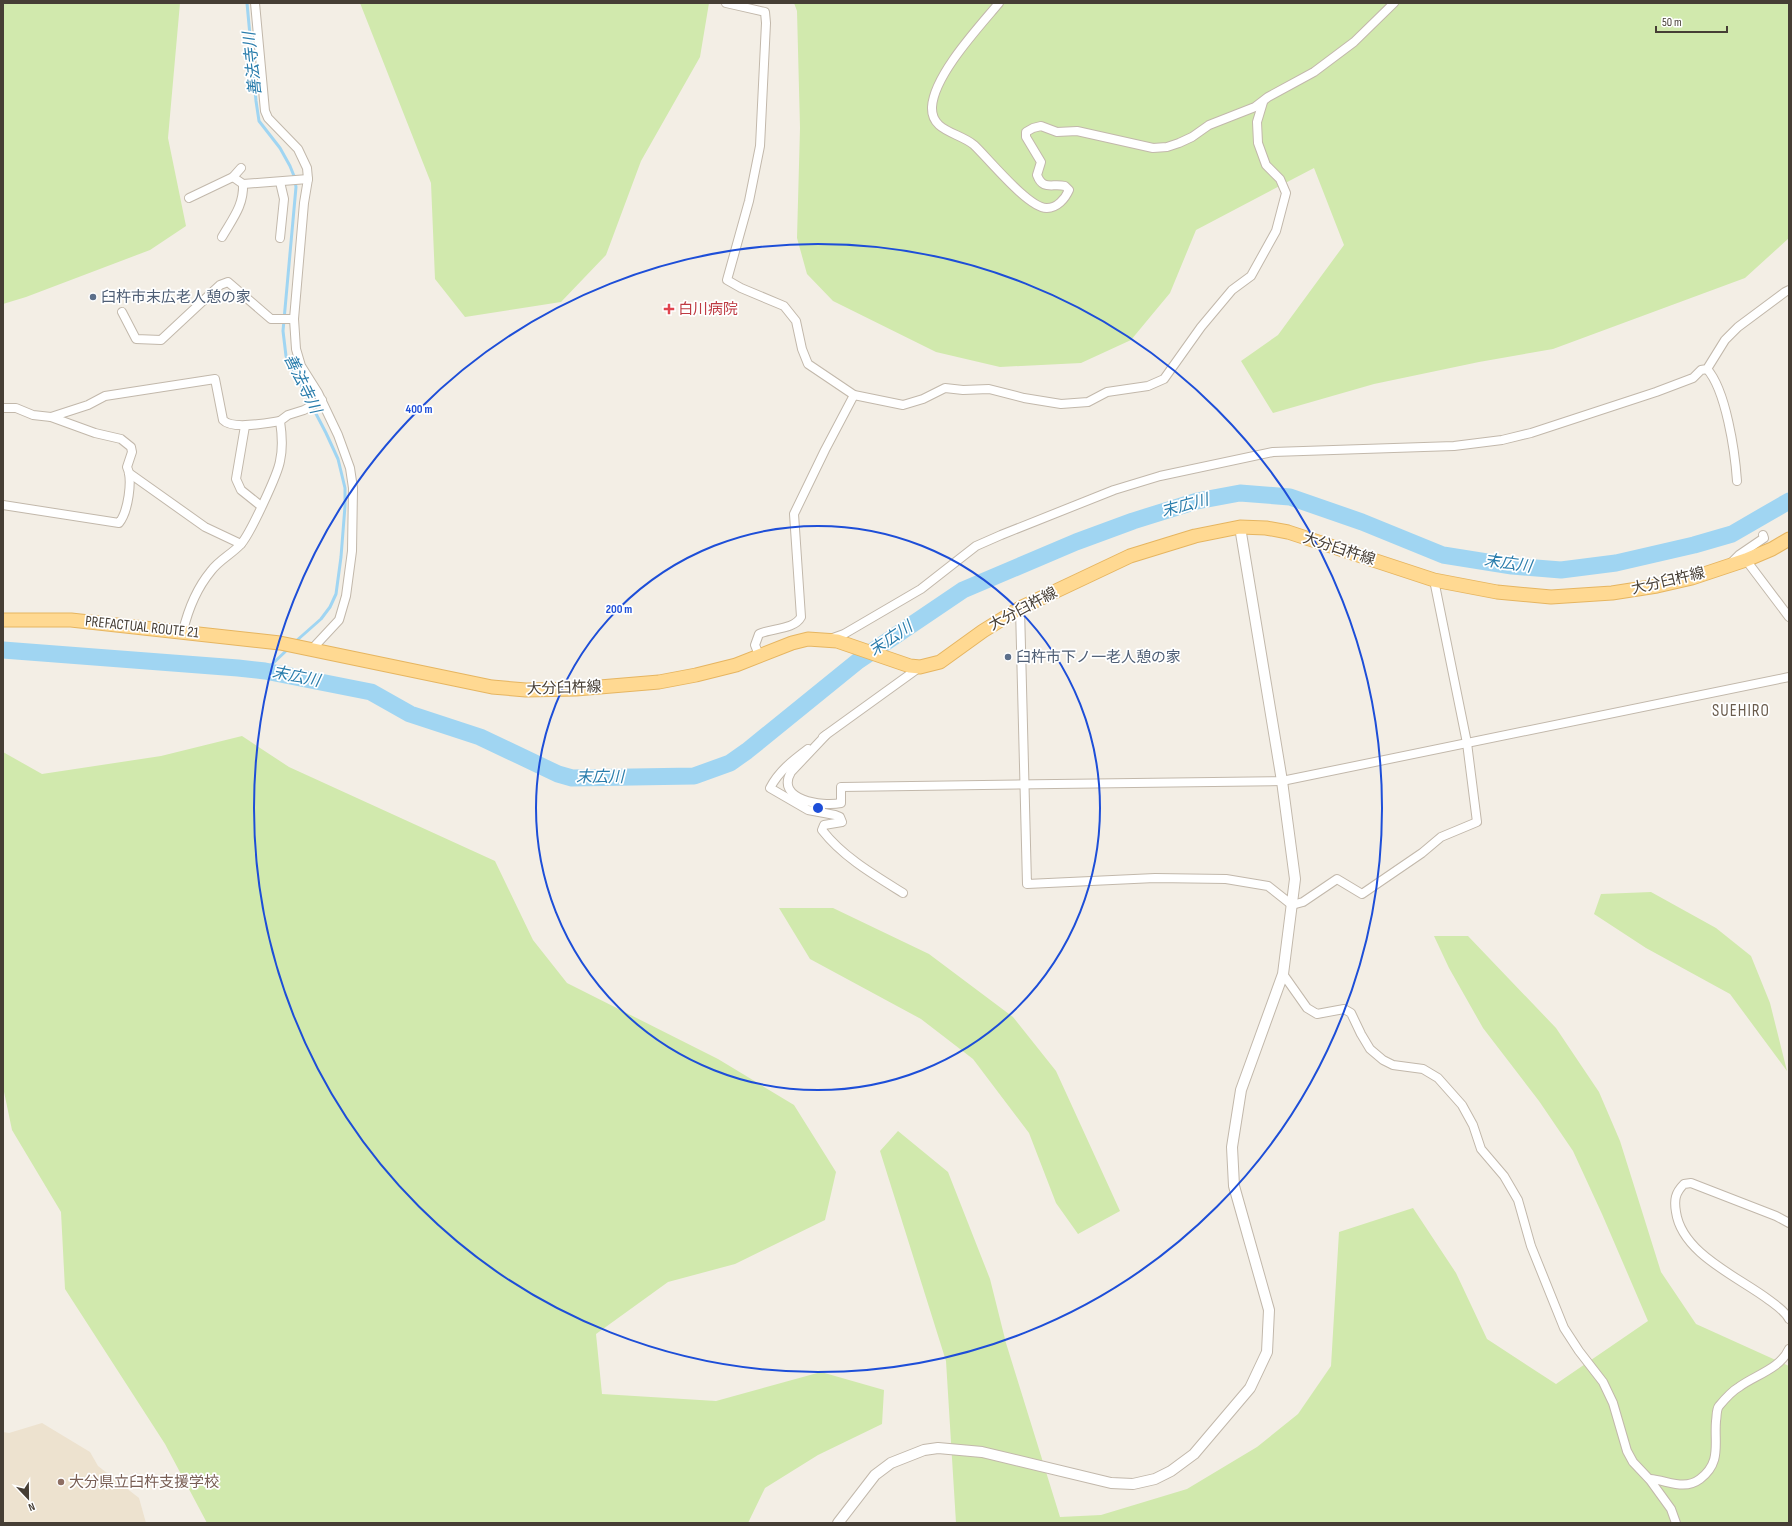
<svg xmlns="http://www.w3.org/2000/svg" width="1792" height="1526" viewBox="0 0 1792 1526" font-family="'Sofia Sans Condensed','Noto Sans JP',sans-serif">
	<rect width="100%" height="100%" fill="#f3eee5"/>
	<polygon fill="#ede2cf" points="42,1423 90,1452 98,1466 139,1498 146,1523 3,1523 3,1432 9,1433"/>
	<g fill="#d1e9ad">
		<polygon points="3,3 180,3 168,138 186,226 150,250 26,297 3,304"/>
		<polygon points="360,3 709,3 700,57 641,161 606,255 561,302 465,317 435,279 431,183"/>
		<polygon points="794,3 1789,3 1789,238 1745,278 1553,349 1479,362 1374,384 1273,413 1241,361 1278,335 1344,245 1314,168 1196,230 1170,293 1131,340 1081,363 1000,367 936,352 833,301 807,274 797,238 800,128 797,11"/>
		<polygon points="242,736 289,767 495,861 533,940 567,983 718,1059 794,1105 836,1172 825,1220 735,1264 668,1282 596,1334 602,1394 716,1401 821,1372 884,1390 882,1424 818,1455 765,1488 748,1523 207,1523 165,1444 65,1289 61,1212 12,1130 3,1087 3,752 42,774 161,756"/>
		<polygon points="1651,892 1716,928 1751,956 1770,1003 1787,1071 1730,994 1646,948 1594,914 1601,894"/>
		<polygon points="779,908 833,908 929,954 1013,1017 1056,1071 1120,1211 1078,1234 1056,1203 1029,1133 973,1059 921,1019 810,959"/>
		<polygon points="1434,936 1468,936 1556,1028 1599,1092 1620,1141 1661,1272 1696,1324 1789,1366 1789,1523 956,1523 946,1361 880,1151 898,1131 948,1172 990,1279 1006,1343 1060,1517 1101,1515 1187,1489 1257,1447 1298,1414 1331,1366 1339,1232 1413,1208 1456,1273 1487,1339 1556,1384 1648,1321 1602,1214 1573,1151 1539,1101 1483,1028 1449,968"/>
	</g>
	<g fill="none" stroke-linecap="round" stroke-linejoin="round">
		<g stroke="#a0d5f2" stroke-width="3">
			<polyline points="247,3 256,101 259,121 280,148 290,166 294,176 296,187 283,331 286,356 326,433 338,459 345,488 345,506 341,557 336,594 330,607 321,619 295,642"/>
			<polyline points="265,671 289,648"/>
		</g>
		<polyline stroke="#a0d5f2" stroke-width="17" points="3,650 238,668 265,671 371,692 410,714 480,737 558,774 572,778 694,776 730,763 747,751 858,661 963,590 1076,542 1133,521 1197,501 1240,493 1290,497 1362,522 1443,555 1512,566 1561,570 1616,563 1694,545 1732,534 1789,501"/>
		<defs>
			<g id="minor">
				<polyline points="255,3 265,111 268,118 298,149 307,168 308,179 304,203 294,319 296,349 301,366 318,393 338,435 350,468 353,488 352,551 346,596 339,620 312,649"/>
				<polyline points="726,3 765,12 766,23 760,146 749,201 727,280 741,288 784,306 796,321 802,349 808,364 854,395 903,405 923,399 945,388 963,390 989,389 1024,398 1061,404 1088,402 1107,392 1148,386 1164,379 1201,327 1232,290 1251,276 1276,231 1286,193 1280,179 1266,165 1258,143 1257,122 1263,102"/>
				<path d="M999,3C979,27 934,75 932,107C931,132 959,132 974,145C988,158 1029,209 1047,208C1057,208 1065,199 1069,190L1065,186C1052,183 1043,191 1037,175L1041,162L1026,137V132L1033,128L1041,126L1057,132L1077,131L1153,148L1167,147L1179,143L1192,137L1209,125L1255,107L1268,97L1314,72L1354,42L1394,3"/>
				<polyline points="233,177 243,184 308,179"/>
				<polyline points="280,182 284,199 280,238"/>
				<polyline points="189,198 233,177 241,168"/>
				<path d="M222,237C233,218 244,205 243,184"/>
				<polyline points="122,312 136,339 161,340 220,285 228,282 271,319 294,319"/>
				<path d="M1707,369C1726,390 1735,452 1737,481"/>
				<path d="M3,408H16L33,415L51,417L95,433L121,439L131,447L132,452L127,467C133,480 128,512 119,523L3,505"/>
				<path d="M51,417L88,405L105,396L215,379L223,420C232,430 267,423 280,421"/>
				<polyline points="245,426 236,479 241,490 261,506"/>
				<polyline points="129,473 205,527 241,544"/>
				<polyline points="1746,560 1789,617"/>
				<polyline points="1731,563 1739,555 1764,538 1763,535"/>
				<polyline points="1020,608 1027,884 1155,878 1226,879 1268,886 1292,905 1303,902 1337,879 1362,894 1422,853 1441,837 1477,822 1467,743 1434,580"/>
				<path d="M183,631C188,610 197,588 211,571C219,560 232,554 241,544C250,534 278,474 280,461C283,448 282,434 280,421L288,415L304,410L322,400"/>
				<polyline points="830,639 844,634 921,589 976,546 1001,535 1114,490 1160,476 1273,452 1454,446 1502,440 1531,433 1656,392 1693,378 1701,370 1707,369 1725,340 1738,327 1785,292 1789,290"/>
				<path d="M759,655L755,645L759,634C771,628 794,630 801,617L794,514L825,450L854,395"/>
				<path d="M826,735L791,772C775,800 822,807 841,803V787L1282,781L1789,677"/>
				<polyline points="823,737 920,667"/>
				<path d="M808,749C792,761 779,771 770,788L808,810L835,815L840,817L842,822L824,825L822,830C843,857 874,875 903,893"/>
				<polyline points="1283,974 1307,1008 1317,1014 1344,1009 1351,1013 1361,1034 1370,1049 1383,1060 1393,1065 1423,1069 1438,1078 1462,1105 1473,1125 1481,1149 1504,1176 1518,1200 1531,1246 1564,1328 1579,1351 1603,1382 1613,1403 1627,1451 1633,1462 1650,1480 1671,1509 1676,1523"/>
				<path d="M1789,1223L1776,1216L1691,1183L1684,1184C1675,1193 1674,1200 1676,1212C1682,1254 1739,1277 1769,1300C1777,1306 1785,1311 1789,1319"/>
				<path d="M1650,1479C1667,1480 1684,1491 1700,1479C1722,1462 1714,1444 1716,1421C1717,1416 1716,1410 1719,1406C1724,1400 1732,1391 1739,1387C1755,1375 1780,1369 1789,1349"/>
			</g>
			<polyline id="tertiary" points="838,1523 875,1475 891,1463 924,1450 938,1448 982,1452 1111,1483 1133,1484 1155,1479 1171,1471 1194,1454 1250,1388 1267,1352 1269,1310 1234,1186 1232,1147 1241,1090 1283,974 1295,879 1282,781 1240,527"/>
			<polyline id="primary" points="3,620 71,620 280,643 492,687 526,690 576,689 659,682 696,675 736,665 792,643 808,639 837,641 910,666 920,667 940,662 983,631 1020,608 1130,556 1195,536 1240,527 1266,528 1288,532 1434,580 1497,592 1551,597 1612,593 1657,586 1692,578 1746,560 1772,549 1789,539"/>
		</defs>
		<use href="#minor" stroke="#c2b8ab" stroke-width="10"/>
		<use href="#tertiary" stroke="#c2b8ab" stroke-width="12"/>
		<use href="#primary" stroke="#e6b560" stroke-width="15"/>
		<use href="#minor" stroke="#fff" stroke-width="8"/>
		<use href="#tertiary" stroke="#fff" stroke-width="10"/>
		<use href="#primary" stroke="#ffd992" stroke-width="13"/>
	</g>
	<g fill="none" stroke="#1d4ed8" stroke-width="2">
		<circle cx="818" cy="808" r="282"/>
		<circle cx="818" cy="808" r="564"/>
	</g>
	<g fill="#5c6f8a" stroke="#fff" stroke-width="1.5">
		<circle cx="93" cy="297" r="4"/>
		<circle cx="1008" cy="657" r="4"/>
	</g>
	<path fill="#e0444e" stroke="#fff" stroke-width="1.5" d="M667 303h4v4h4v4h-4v4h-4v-4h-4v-4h4z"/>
	<circle fill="#8d6e63" stroke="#fff" stroke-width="1.5" cx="61" cy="1482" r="4"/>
	<g text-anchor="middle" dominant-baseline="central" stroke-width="3.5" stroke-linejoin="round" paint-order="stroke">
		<g font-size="15" fill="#4e5e75" stroke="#fff" text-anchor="start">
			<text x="101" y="297">臼杵市末広老人憩の家</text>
			<text x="1016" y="657">臼杵市下ノ一老人憩の家</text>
		</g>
		<g font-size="15" fill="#be3a42" stroke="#fff" text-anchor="start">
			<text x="678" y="309">白川病院</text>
		</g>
		<g font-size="15" fill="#463e35" stroke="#fff">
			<text transform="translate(1339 549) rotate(18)">大分臼杵線</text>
			<text transform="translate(1668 581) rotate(-13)">大分臼杵線</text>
			<text transform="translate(1023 609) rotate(-28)">大分臼杵線</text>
			<text transform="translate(142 627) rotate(6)">PREFACTUAL ROUTE 21</text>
			<text transform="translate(564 688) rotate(-2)">大分臼杵線</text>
		</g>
		<g font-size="15" fill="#785e54" stroke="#fff" text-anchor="start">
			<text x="69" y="1482">大分県立臼杵支援学校</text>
		</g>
		<g font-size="16" font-style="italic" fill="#2a7dac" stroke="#fff">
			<text transform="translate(253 64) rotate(-96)">善法寺川</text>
			<text transform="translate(302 384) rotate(64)">善法寺川</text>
			<text transform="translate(1185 506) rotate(-15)">末広川</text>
			<text transform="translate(1508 564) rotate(8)">末広川</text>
			<text transform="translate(891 639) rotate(-34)">末広川</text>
			<text transform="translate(296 677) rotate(11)">末広川</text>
			<text x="600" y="777">末広川</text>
		</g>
		<g font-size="17" letter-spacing="1" fill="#695b4c" stroke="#fff">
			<text x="1741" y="711">SUEHIRO</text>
		</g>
	</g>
	<circle cx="818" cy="808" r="6" fill="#1d4ed8" stroke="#fff" stroke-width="2"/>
	<g font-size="12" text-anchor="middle" font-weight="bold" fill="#1d4ed8" stroke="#fff" stroke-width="3.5" stroke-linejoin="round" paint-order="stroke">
		<text x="419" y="413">400 m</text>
		<text x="619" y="613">200 m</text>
	</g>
	<rect width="1792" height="1526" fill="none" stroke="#463e35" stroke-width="8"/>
	<g transform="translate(28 1498) rotate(158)" stroke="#ffffff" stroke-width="3" paint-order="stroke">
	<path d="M0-3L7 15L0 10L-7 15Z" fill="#463e35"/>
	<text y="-6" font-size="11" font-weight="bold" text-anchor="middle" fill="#463e35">N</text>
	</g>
	<path d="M1656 26v6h71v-6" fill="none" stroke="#463e35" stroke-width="2"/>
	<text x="1662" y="26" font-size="12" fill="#463e35" stroke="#ffffff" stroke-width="3" paint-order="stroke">50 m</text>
</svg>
